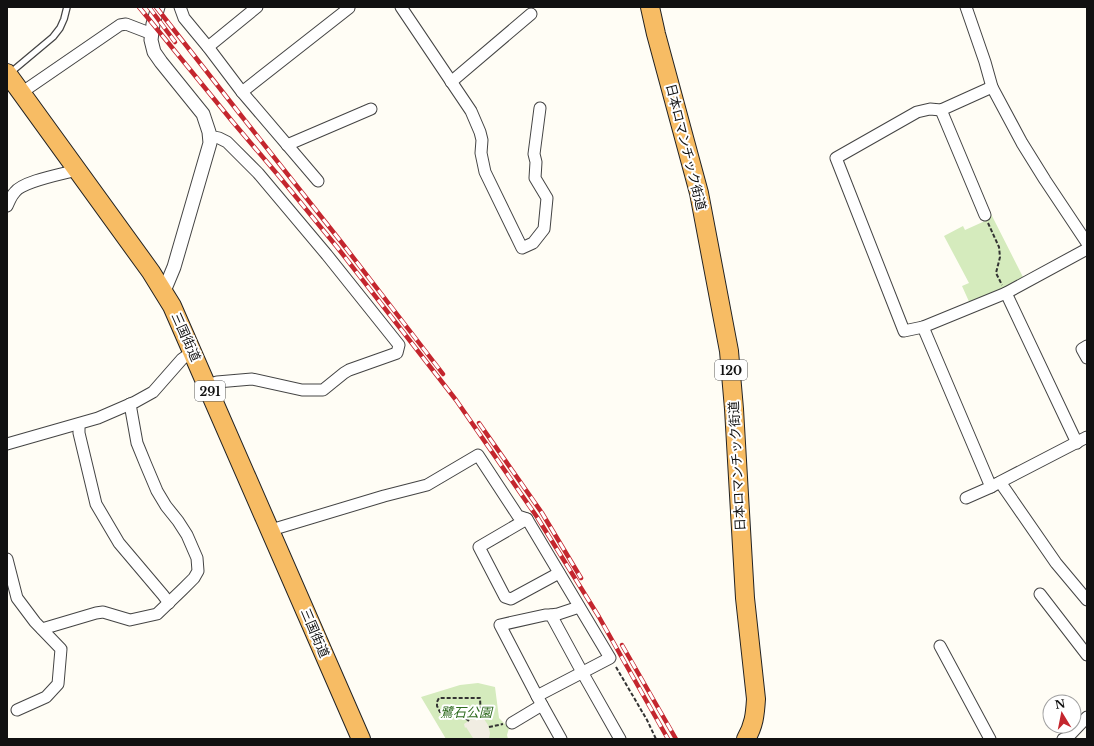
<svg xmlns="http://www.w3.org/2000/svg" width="1094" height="746" viewBox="0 0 1094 746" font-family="'Libre Baskerville','Noto Sans JP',serif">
	<rect width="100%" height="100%" fill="#fffdf5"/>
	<g fill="#d5ebbd">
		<polygon points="990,212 1024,279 971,306 962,286 969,283 944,236 963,226 965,230 985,221 983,215"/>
		<polygon points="478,683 495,687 499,718 509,728 507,735 508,739 446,739 421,697 460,685"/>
	</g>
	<polygon fill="#f1ede2" points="481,718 484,719 488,725 490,733 489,739 472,739 473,738 466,727 465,728 464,724 470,720"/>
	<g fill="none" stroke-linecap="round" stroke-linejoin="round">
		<defs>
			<polyline id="service" points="10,73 53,37 60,28 64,19 67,7"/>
			<g id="minor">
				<polyline points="180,7 184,18 208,47 242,92 318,181"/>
				<polyline points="401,7 471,111 480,132 482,140 481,153 485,172 522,248 533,243 544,229 547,198 535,178 536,162 534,154 540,108"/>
				<polyline points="966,7 985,62 992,87 1022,143 1045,180 1087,243"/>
				<polyline points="208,47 257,7"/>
				<polyline points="451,82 531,14"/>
				<polyline points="992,87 941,110 930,109 917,112 836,158 904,331 923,327 1006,293 1087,249"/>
				<polyline points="242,92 349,8 348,7"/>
				<polyline points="21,93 120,25 126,24 152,34"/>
				<polyline points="941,110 985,215"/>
				<polyline points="287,145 371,109"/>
				<path d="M7,206C9,202 11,196 15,192C23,181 63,174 77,170"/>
				<polyline points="1006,293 1077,443"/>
				<polyline points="923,327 991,487"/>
				<polyline points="1087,346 1082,349 1087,358"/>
				<polyline points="207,385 217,382 252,379 302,390 323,390 344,373 349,370 397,353 399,345 327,255 258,173 227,142 219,138 209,136"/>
				<polyline points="79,424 79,433 96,504 119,543 163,595 169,603"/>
				<polyline points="1087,437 1000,482 1056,563 1087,600"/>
				<polyline points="7,444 98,418 135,402 153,392 182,359 192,352"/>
				<polyline points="966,498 991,487 998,483"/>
				<polyline points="527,519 479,547 505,597 511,599 559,573"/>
				<polyline points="271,530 384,496 427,485 478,455 518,516 527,519 610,658 537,696"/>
				<polyline points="7,559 17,598 35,622 61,649 58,684 46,697 17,710"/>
				<polyline points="1040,594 1087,655"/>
				<polyline points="551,615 558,614 579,607"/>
				<polyline points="42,629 96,613 103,612 130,620 157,614 183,589 194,578 198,571 197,558 187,535 178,521 166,506 157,491 146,465 137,443 130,404"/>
				<polyline points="940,646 990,739"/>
				<polyline points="512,723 542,705"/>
				<polyline points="561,739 537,696 500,625 545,615 551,615 582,672 620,739"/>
				<polyline points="1063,739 1068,737 1087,717"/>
			</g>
			<polyline id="tertiary" points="158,7 153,24 151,40 154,52 161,62 203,114 209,132 210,143 174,267 164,291"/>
			<g id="trunk">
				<path d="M650,7L656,34L699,193L729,351L734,409L745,598L756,699C755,715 754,725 746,739"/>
				<polyline points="7,73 151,272 172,306 361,739"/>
			</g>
		</defs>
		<use href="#service" stroke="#444" stroke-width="8"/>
		<use href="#minor" stroke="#444" stroke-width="13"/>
		<use href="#tertiary" stroke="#444" stroke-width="15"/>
		<use href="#trunk" stroke="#222" stroke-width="20"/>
		<g stroke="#333" stroke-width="2" stroke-dasharray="4 2" stroke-linecap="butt">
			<polyline points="988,223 999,247 1000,257 996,273 1002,285"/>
			<polyline points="616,667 647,720 656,739"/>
			<path d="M469,721C458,712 454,713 440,712L437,706V702L439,698H480L481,718"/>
			<polyline points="489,727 503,724"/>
		</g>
		<use href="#service" stroke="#fff" stroke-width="5.5"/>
		<use href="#minor" stroke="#fff" stroke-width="11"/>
		<use href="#tertiary" stroke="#fff" stroke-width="13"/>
		<use href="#trunk" stroke="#f7bc64" stroke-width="18"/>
		<defs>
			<g id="rail">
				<polyline points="139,7 232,121 278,175 337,247 456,400 537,517 599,617 668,739"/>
				<polyline points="149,7 175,42"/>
				<polyline points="156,7 236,109 342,243 443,374"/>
				<polyline points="479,423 542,513 581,578"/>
				<polyline points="622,645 676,739"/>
			</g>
		</defs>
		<use href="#rail" stroke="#c4262e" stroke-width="4.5"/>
		<use href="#rail" stroke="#fff" stroke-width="3" stroke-dasharray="9" stroke-linecap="butt"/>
	</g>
	<g text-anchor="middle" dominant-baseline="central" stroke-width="4" stroke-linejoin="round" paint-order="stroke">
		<g fill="#fff" stroke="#585858" stroke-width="1">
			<rect x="715" y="360" width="32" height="20" rx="3"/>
			<rect x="195" y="381" width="30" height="20" rx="3"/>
		</g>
		<g font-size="12" font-weight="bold" fill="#111">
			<text x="731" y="370">120</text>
			<text x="210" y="391">291</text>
		</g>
		<g font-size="13" fill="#111" stroke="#fff">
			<text transform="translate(686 147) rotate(76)">日本ロマンチック街道</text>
			<text transform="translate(186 337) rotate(66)">三国街道</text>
			<text transform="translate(737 466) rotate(-93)">日本ロマンチック街道</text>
			<text transform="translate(315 633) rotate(67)">三国街道</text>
		</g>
		<g font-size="13" font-style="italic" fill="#2f6b1f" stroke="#fff">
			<text x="466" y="712">鷺石公園</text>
		</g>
	</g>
	<rect width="1094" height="746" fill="none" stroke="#111111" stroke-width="16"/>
	<g transform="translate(1062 714) rotate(350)"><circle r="19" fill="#ffffff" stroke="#a0a0a0"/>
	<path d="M0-3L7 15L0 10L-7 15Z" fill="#c4262e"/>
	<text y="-6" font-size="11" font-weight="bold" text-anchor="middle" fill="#111111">N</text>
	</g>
</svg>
